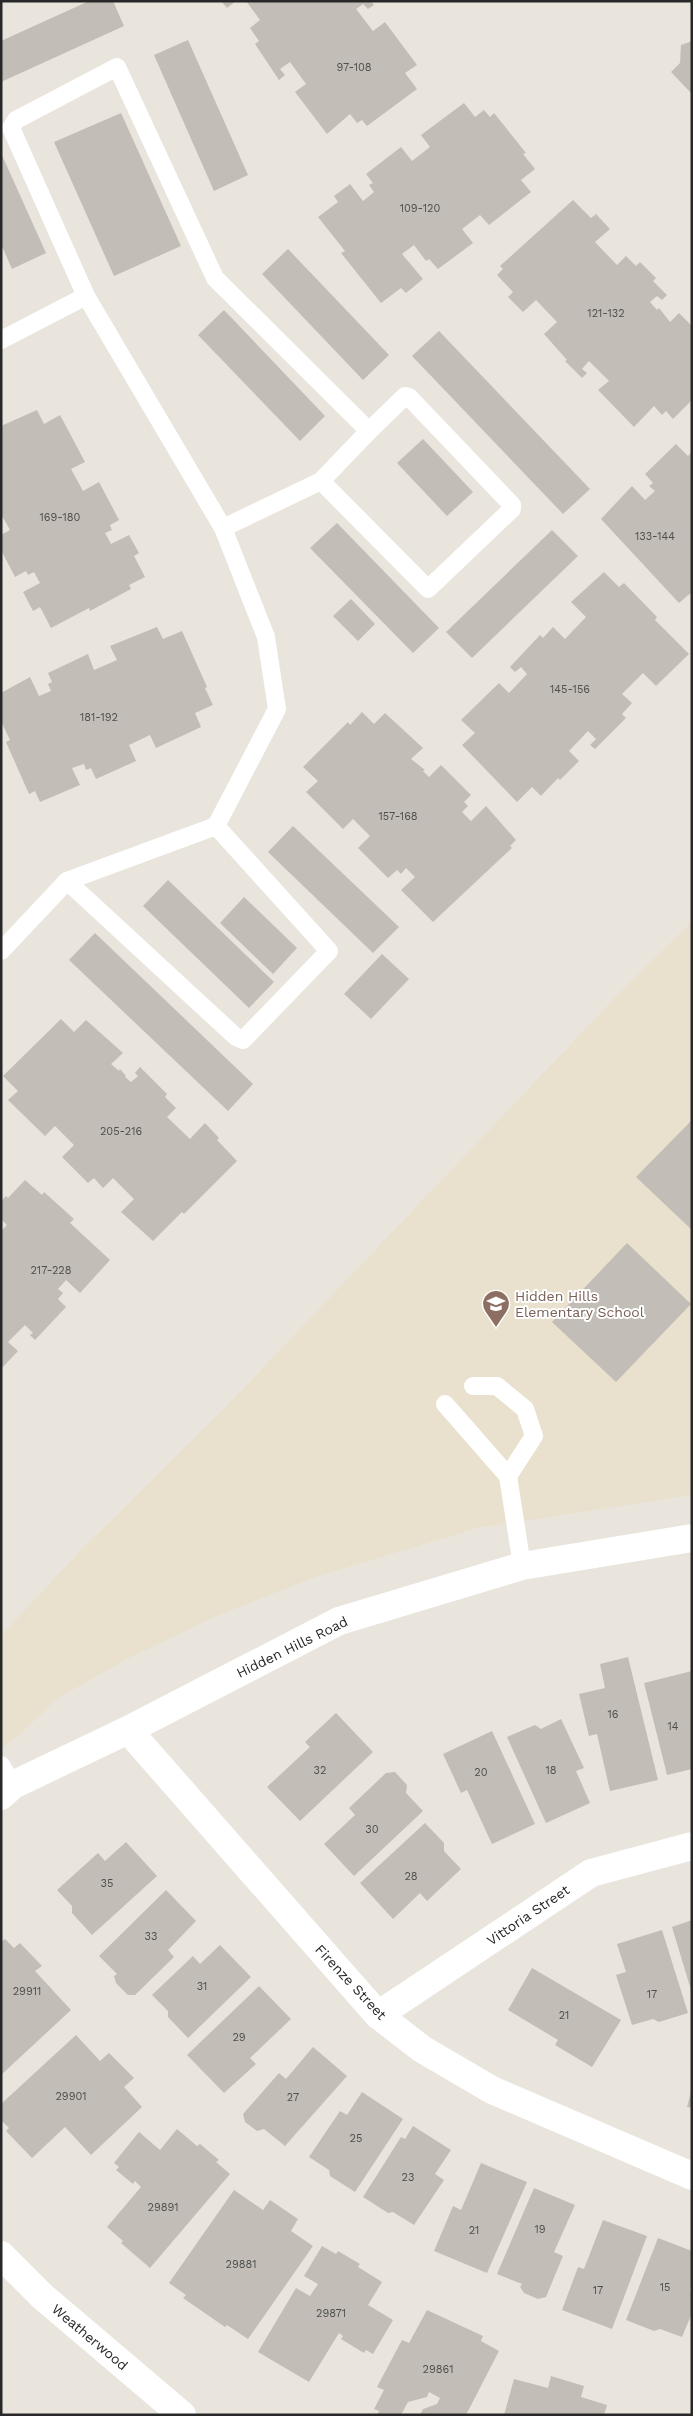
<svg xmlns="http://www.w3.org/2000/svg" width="693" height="2416" viewBox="0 0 693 2416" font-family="'Work Sans',sans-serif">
	<rect width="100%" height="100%" fill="#e9e4dc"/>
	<polygon fill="#e9e1cd" points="692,922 692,1495 477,1528 315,1577 209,1619 127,1659 58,1698 18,1736 1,1749 1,1636 80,1551 223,1410 631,981"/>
	<g fill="#c2beb7">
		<polygon points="89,1 113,1 124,26 1,82 1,41"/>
		<polygon points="221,1 236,1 227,8"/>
		<polygon points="246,1 371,1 374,5 368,9 363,4 356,9 373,31 385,22 417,65 405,73 417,89 367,126 362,120 357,123 350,114 327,134 295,92 306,84 290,62 280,69 285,75 279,80 255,44 259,41 250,28 260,20"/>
		<polygon points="188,40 248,175 214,191 154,55"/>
		<polygon points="692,41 692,94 671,72 680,63 681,45"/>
		<polygon points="464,103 475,117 484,110 490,117 494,113 526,153 523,154 535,169 521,180 531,192 489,225 480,215 462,229 473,243 438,269 429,259 426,261 414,245 402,254 423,279 406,293 401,288 381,303 341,253 345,251 318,217 338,202 334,196 350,184 363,201 374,192 369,185 373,183 366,174 401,147 412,161 430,147 421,135"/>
		<polygon points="121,113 181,246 114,276 54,142"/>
		<polygon points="1,153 46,253 12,269 1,244"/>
		<polygon points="573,200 591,218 596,214 610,229 595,242 617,265 626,256 636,266 640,262 656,278 653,281 667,295 662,300 657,296 650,302 657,310 659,308 670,322 679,313 692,326 692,400 673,419 666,411 662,415 654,406 634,427 598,390 609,381 589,361 582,369 587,373 582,378 565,361 567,360 544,334 557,322 536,300 523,312 508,297 513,292 497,275 503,269 500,266"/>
		<polygon points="288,249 389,355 363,380 262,274"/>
		<polygon points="224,310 325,416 300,441 198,335"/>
		<polygon points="439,331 590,489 563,514 412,356"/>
		<polygon points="37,410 44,424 60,415 85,462 71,469 83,491 99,482 119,520 110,525 112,530 105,533 111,544 129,535 139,553 134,556 145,577 129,585 131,589 90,611 89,608 51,628 40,607 33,611 23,592 40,583 34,572 28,575 26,571 15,577 1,550 1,535 10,530 1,514 1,426"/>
		<polygon points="423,439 473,492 447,516 397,463"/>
		<polygon points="676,444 688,456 692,452 692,592 679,603 601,519 632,486 645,500 655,491 649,486 653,483 645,474"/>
		<polygon points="337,523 439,628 413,653 310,548"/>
		<polygon points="552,530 578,556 472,658 446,632"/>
		<polygon points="604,572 619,587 624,583 657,617 655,620 689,654 656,686 643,673 622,694 632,703 622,714 626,718 595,749 590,745 596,739 588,731 569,751 579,761 560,780 558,778 541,796 532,787 517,802 462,745 475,733 461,720 499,683 509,693 527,674 521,667 515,672 510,667 540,635 543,638 553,627 565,639 586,617 571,602"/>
		<polygon points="351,599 375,624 358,641 333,616"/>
		<polygon points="157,627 163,639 182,631 207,687 205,688 213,705 195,713 201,727 156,748 150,735 129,745 136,761 96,779 91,768 86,770 84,764 72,768 80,785 40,802 35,791 29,794 6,742 10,740 1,721 1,693 30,677 39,696 51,691 48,684 52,682 48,673 88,654 94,670 117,660 110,646"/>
		<polygon points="362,712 374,724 385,713 423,748 411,759 425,770 423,771 429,777 441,765 471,795 464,802 468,806 462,812 471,821 486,806 516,840 510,846 512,848 433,922 401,890 415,877 406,868 401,874 397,870 388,878 358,848 370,836 353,819 343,829 306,792 318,781 303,767 348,722 350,725"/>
		<polygon points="293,826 399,927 373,953 268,852"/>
		<polygon points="168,880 274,982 249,1008 143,906"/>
		<polygon points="244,897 297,948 273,974 220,923"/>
		<polygon points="95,933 253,1084 228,1111 69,960"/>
		<polygon points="382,954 409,979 371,1019 344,994"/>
		<polygon points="61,1019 74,1032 86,1020 123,1053 111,1064 119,1071 120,1069 126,1076 125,1077 131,1082 138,1076 135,1073 140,1067 167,1094 165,1097 176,1108 167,1117 190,1139 205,1123 219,1138 217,1140 237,1161 184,1214 182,1212 153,1241 121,1212 134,1199 113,1178 103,1188 94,1178 88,1183 62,1157 74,1145 55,1126 45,1136 8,1100 18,1091 3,1076"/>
		<polygon points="692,1120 692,1230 636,1177"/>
		<polygon points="25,1180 42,1195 44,1192 74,1219 70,1223 110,1260 80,1293 66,1280 58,1289 63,1293 58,1299 66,1307 35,1340 30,1335 33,1333 25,1325 8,1342 18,1351 1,1369 1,1231 7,1225 1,1219 1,1201 6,1196 8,1198"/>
		<polygon points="627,1243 691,1304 616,1382 552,1322"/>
		<polygon points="628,1657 658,1780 610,1791 597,1734 589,1736 579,1694 605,1688 600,1664"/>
		<polygon points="692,1671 692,1769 667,1775 644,1683"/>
		<polygon points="336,1713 373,1752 300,1821 267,1787 310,1747 305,1742"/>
		<polygon points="561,1719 584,1768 576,1771 590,1803 546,1823 507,1737 535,1725 541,1729"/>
		<polygon points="492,1731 535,1824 492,1844 467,1790 461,1793 443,1754"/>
		<polygon points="395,1772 407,1785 406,1793 423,1811 354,1876 324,1844 355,1815 349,1808 386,1773"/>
		<polygon points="425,1823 444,1843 444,1851 461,1869 427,1901 420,1893 393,1919 360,1883"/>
		<polygon points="126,1842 157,1876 92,1935 72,1913 72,1906 57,1890 98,1853 105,1861"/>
		<polygon points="166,1890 196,1921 168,1950 174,1957 135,1995 128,1995 116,1983 114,1976 117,1974 99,1956"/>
		<polygon points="692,1920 692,1990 691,1990 672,1927"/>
		<polygon points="662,1930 688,2013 659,2022 653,2019 632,2025 616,1975 626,1972 617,1944"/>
		<polygon points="5,1939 14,1948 20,1943 42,1966 35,1971 71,2010 1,2075 1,1942"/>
		<polygon points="220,1945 251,1977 188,2038 168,2017 168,2011 152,1995 193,1956 200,1964"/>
		<polygon points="532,1968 621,2020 592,2067 555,2045 558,2040 508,2010"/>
		<polygon points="259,1986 291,2019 250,2058 256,2064 224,2093 187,2055"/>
		<polygon points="76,2035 100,2061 109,2053 134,2078 124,2087 142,2107 91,2155 65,2127 32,2158 6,2131 9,2128 1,2120 1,2104"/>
		<polygon points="313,2047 347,2076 285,2146 264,2129 257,2131 245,2122 243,2114 279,2073 286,2079"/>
		<polygon points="362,2092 403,2119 355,2192 330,2176 329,2170 309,2157 340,2111 347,2115"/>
		<polygon points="691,2092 692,2092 692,2108 687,2107"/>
		<polygon points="413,2126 451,2150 435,2174 444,2180 414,2225 393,2212 388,2213 363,2197 401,2137 405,2139"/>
		<polygon points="177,2129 197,2146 200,2144 219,2160 216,2162 230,2174 150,2268 121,2243 123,2241 107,2227 141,2187 135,2181 133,2184 116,2170 119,2167 114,2163 139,2132 160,2150"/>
		<polygon points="481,2163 527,2182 487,2273 434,2251 453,2206 461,2210"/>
		<polygon points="534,2188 575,2205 554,2252 563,2256 546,2297 538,2299 524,2293 520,2287 522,2284 497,2274"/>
		<polygon points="234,2190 263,2210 270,2200 298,2219 291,2231 313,2246 248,2339 227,2325 225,2327 183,2298 186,2295 169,2283"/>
		<polygon points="603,2220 647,2236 612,2329 562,2310 578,2267 584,2269"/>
		<polygon points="658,2238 692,2251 692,2284 690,2290 692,2290 692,2313 682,2337 660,2329 654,2331 626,2320"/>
		<polygon points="322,2246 336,2254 338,2251 360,2264 358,2267 382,2282 368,2305 393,2320 373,2354 366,2350 364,2353 341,2339 343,2336 339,2333 309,2382 258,2352 296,2288 310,2296 318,2284 304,2276"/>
		<polygon points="427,2310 483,2336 481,2341 499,2351 466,2415 420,2415 423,2409 437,2404 440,2398 429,2392 427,2397 408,2402 401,2415 377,2415 379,2411 374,2409 384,2390 377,2387 402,2340 409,2343"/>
		<polygon points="551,2376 584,2386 581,2397 607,2405 604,2415 504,2415 514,2379 548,2388"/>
	</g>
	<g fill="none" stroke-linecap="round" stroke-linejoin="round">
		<g stroke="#fff" stroke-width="18">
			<polyline points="1,340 86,296"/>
			<polyline points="223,528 321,481 369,431"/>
			<polyline points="67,881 236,1037 243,1040 329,951 216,826"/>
			<polyline points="1,951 67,881 216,826 277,709 266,637 223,528 86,296 11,128 16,120 117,67 215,278 369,431 405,396 409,397 512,505 512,509 428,589 321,481"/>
			<polyline points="473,1386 497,1386 525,1409 534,1436 508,1476"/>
			<polyline points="445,1404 508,1476 522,1566"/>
			<polyline points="1,1765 13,1785"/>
		</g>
		<g stroke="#fff" stroke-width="28">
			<polyline points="128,1730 378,2015 422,2049 492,2090 692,2176"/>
			<polyline points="378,2015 591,1873 692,1846"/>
			<polyline points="1,2255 42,2296 182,2415"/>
		</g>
		<polyline stroke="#fff" stroke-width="28" points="1,1796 13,1785 128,1730 339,1621 522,1566 692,1538"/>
	</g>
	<defs>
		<symbol id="school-pin" viewBox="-11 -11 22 30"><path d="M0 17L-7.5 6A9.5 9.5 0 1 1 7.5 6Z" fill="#8d6e63" stroke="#fff"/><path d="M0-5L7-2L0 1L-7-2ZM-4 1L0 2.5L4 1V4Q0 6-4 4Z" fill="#fff"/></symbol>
	</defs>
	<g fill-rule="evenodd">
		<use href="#school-pin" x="480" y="1288" width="32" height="43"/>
	</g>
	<g text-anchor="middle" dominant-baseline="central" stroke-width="4" stroke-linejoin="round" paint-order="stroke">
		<g font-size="11" fill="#4e4e4c">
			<text x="354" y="67">97-108</text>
			<text x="420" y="208">109-120</text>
			<text x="606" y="313">121-132</text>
			<text x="60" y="517">169-180</text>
			<text x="655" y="536">133-144</text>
			<text x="570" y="689">145-156</text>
			<text x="99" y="717">181-192</text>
			<text x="398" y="816">157-168</text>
			<text x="121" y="1131">205-216</text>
			<text x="51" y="1270">217-228</text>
			<text x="613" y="1714">16</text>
			<text x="673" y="1726">14</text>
			<text x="320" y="1770">32</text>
			<text x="551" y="1770">18</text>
			<text x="481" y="1772">20</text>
			<text x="372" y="1829">30</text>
			<text x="411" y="1876">28</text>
			<text x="107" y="1883">35</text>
			<text x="151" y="1936">33</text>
			<text x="202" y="1986">31</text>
			<text x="27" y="1991">29911</text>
			<text x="652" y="1994">17</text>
			<text x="564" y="2015">21</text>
			<text x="239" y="2037">29</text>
			<text x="71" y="2096">29901</text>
			<text x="293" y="2097">27</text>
			<text x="356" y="2138">25</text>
			<text x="408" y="2177">23</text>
			<text x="163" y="2207">29891</text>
			<text x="540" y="2229">19</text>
			<text x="474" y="2230">21</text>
			<text x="241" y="2264">29881</text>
			<text x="665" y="2287">15</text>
			<text x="598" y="2290">17</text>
			<text x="331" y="2313">29871</text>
			<text x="438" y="2369">29861</text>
		</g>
		<g font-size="14" fill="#785e54" stroke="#fff" text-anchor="start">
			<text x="515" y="1296">Hidden Hills<tspan x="515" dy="16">Elementary School</tspan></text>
		</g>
		<g font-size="14" fill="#282828" stroke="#fff">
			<text transform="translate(292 1647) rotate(-26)">Hidden Hills Road</text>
			<text transform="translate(528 1915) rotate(-34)">Vittoria Street</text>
			<text transform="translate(351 1982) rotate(47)">Firenze Street</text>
			<text transform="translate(90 2337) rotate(40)">Weatherwood</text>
		</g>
	</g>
	<rect width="693" height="2416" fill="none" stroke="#282828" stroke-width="5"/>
</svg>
